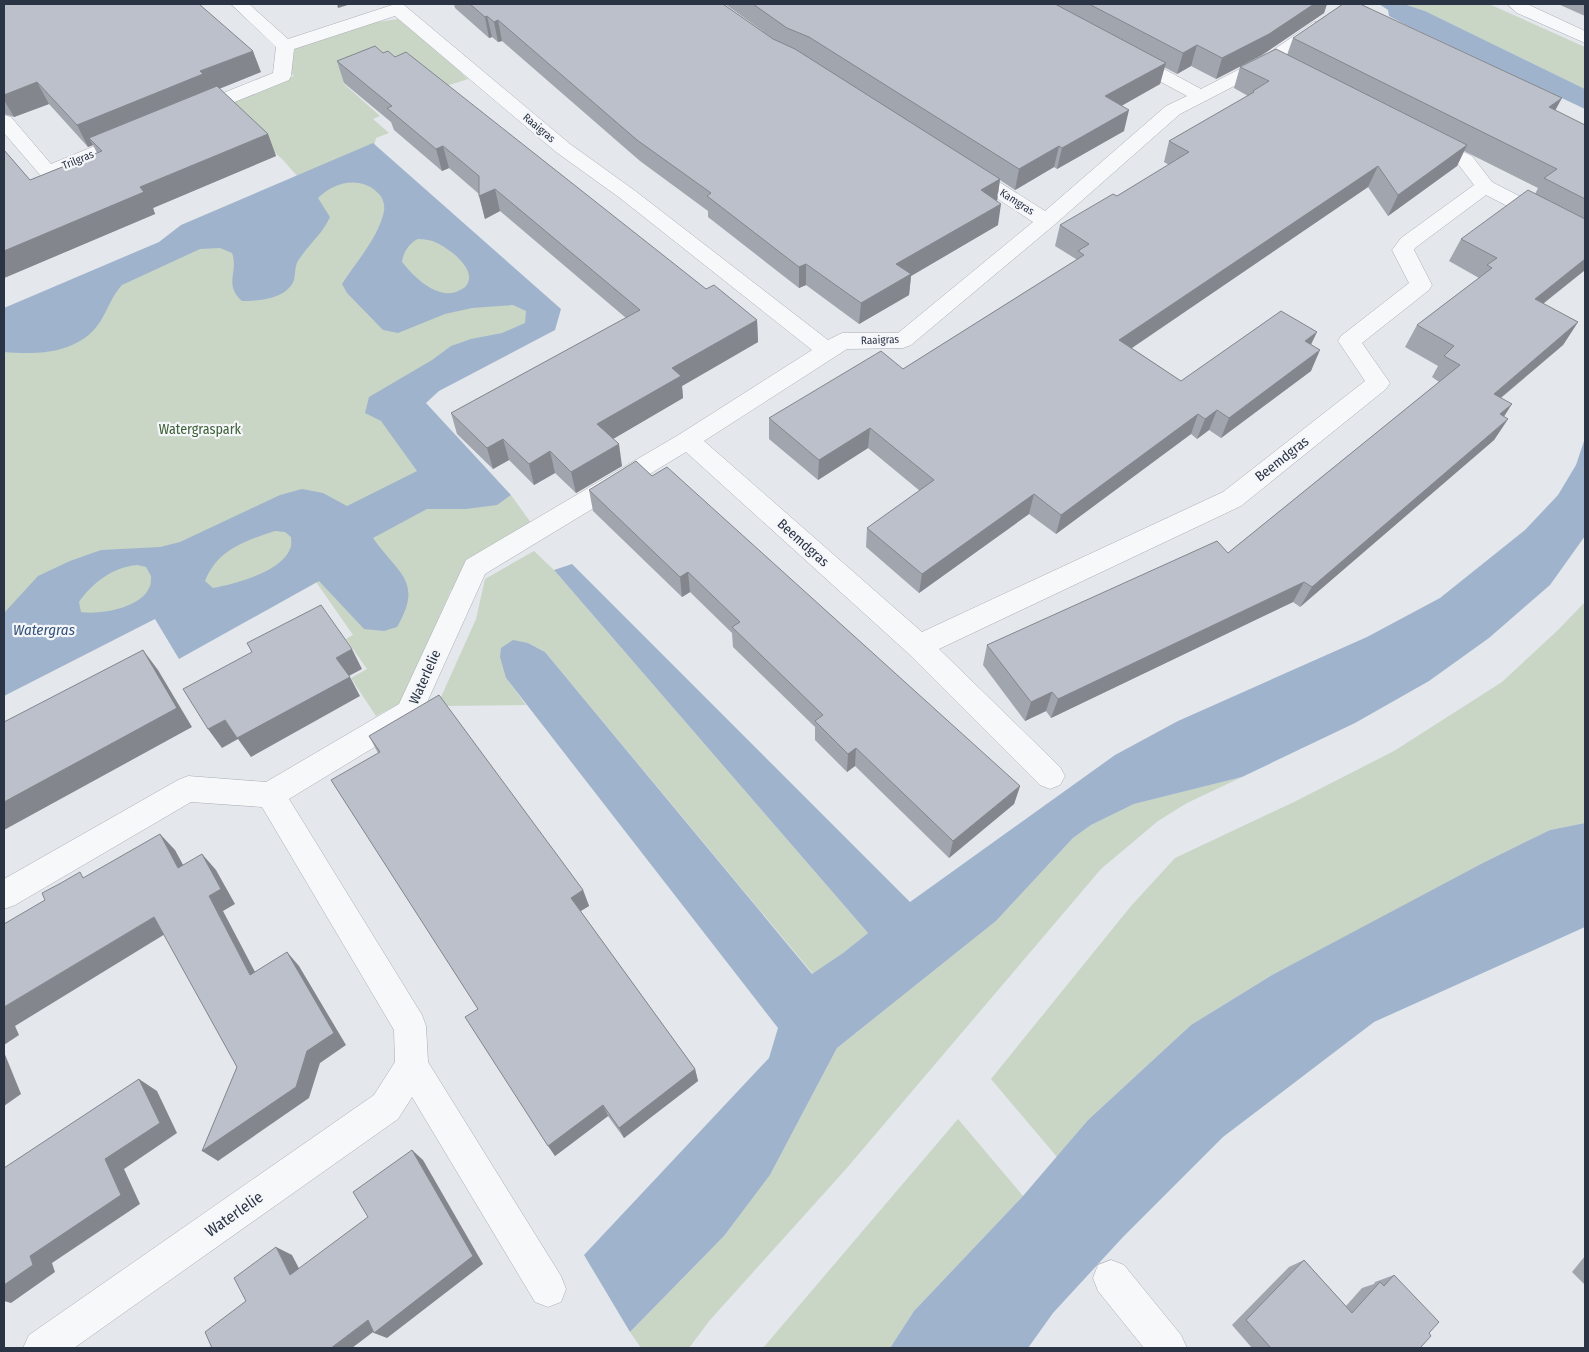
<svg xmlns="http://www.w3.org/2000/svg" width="1589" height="1352" viewBox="0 0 1589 1352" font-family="'Fira Sans Condensed',sans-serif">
	<rect width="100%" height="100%" fill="#e4e7ec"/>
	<g fill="#c9d6c5">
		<polygon points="1404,4 1489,4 1585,47 1585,89 1425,11"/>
		<polygon points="398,19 434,47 468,79 437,89 374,70 343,83 380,116 373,119 389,133 376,138 374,146 559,316 417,399 507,498 511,495 539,534 451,590 401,703 376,716 351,678 367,669 346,639 353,635 314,579 157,614 4,690 4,310 160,243 298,177 283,160 224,106 294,76 287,68 297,44 371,23"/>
		<polygon points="534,551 554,570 868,933 843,953 813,974 545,652 528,643 506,678 526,705 437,706 476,619 485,579"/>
		<polygon points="1585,602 1585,823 1550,830 1272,975 1191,1025 1088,1120 1057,1157 991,1079 1131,906 1175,858 1294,802 1394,751 1502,682 1558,630"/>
		<polygon points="1242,777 1187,803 1158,821 1101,869 846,1169 710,1320 689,1348 641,1348 630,1332 724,1236 770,1175 837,1048 996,921 1073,838 1091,825 1134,804"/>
		<polygon points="958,1119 1023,1196 914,1311 890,1348 763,1348"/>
	</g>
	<g fill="#9fb4cc" fill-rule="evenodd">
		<polygon points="1379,4 1404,4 1425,11 1585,89 1585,109 1406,25 1389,16 1388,10"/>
		<path d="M373,143L561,309L555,330L439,391L426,403L511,495L497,505L466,509H427L373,538C398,574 424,581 397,627L384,631L364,629L319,581L179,659L155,619L4,696V613L38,576L70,561L101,550L160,547L180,542L280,495L302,489L323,493L347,506L417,471L381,421L365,413L369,397L432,360L451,346L471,339L502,333L525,323L526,311L513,305L472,308L445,314L398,333L383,330L347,293L342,284C356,262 379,237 384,211C385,205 383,198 379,194C361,175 334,182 318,198L330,217C323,233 310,243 300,258C294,265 296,272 294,280C287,299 259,301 242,301C223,284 239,272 232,253L220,248L200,249L122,285C112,296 108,309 100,322C79,354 37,355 4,352V308L159,242L181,225ZM418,239C425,239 431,240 437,243C448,248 471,265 469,279C468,285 465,288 460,290C439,302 414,277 402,262C403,253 409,243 418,239ZM275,531L285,532L291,537C291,540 292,546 290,549C281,572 235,584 213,588L205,581C218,549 245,541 275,531ZM137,565L146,567L151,576C151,580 151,585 149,588C141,608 99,615 81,612L79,602C92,583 113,567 137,565Z"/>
		<polygon points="1585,438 1585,536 1550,585 1489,638 1429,681 1355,723 1242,777 1134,804 1091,825 1073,838 996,921 837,1048 770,1175 724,1236 630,1332 584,1255 769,1058 778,1028 506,678 500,657 501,648 513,640 528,643 545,652 812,974 843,953 868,933 554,570 572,564 910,902 1115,755 1178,721 1367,637 1440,598 1525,530 1558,495 1576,465"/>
		<polygon points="1585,823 1585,927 1374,1022 1223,1137 1123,1237 1053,1313 1028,1348 890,1348 914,1311 1023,1196 1088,1120 1191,1025 1272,975 1483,863 1550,830"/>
	</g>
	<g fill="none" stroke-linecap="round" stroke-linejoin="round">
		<defs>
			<g id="street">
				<polygon points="231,4 249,4 288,39 392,5 398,4 404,5 570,144 634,190 828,340 842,333 898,333 1033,222 960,174 957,170 960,166 967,164 974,166 1045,211 1166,106 1187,96 1124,62 1121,58 1124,54 1130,53 1136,54 1201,89 1263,57 1314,22 1320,21 1326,22 1329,26 1326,30 1275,65 1180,114 1053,226 911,345 903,348 847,349 704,441 922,632 1223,492 1365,381 1338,341 1341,336 1409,283 1392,250 1401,238 1474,185 1458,164 1419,145 1416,141 1419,137 1426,135 1433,137 1472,156 1492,182 1585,230 1585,245 1578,243 1486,195 1415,248 1414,250 1432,285 1429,290 1362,343 1390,383 1386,389 1241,506 939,649 1060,767 1065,776 1060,785 1050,789 1040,785 909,654 686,452 485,574 419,720 289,799 422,1015 426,1026 428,1062 561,1276 566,1289 561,1302 548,1307 535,1302 412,1097 398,1119 74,1348 23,1348 29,1335 374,1095 395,1062 394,1030 262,807 191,802 15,905 4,909 4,879 178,780 188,776 266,782 399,704 466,560 680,434 812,350 620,198 556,152 395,16 294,49 291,76 289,80 200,116 193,118 186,116 184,112 186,108 273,73 276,47"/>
				<polygon points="1507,4 1527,4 1585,31 1585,43 1517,13"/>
				<polygon points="4,115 11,117 51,164 124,134 131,132 138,134 141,138 138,142 48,178 41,176 4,133"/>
				<polygon points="1111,1260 1124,1265 1181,1335 1187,1348 1144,1348 1098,1291 1093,1278 1098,1265"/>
			</g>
		</defs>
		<use href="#street" stroke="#a9aeb7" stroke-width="1"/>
		<use href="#street" fill="#f7f8fa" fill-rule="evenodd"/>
	</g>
	<g fill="#a1a5ae">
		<polygon points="4,4 261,72 219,89 268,134 276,156 153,208 155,214 4,278 4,150 30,180 97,153 93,145 88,147 49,104 14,117 4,114"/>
		<polygon points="454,4 723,4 775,40 725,4 1327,4 1324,13 1262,55 1216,79 1191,66 1177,74 1164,67 1160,84 1121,106 1124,131 1057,169 1054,167 1015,190 1000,180 997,201 998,225 911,276 909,295 859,324 806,285 799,288 708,217 708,211 640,161 502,41 498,42 492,37 489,38 455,8"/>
		<polygon points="1558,4 1585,4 1585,16"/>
		<polygon points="1293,38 1555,111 1585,125 1585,270 1543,304 1578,322 1563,345 1501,398 1504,417 1508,419 1494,440 1300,607 1293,602 1051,718 1046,711 1025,721 983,665 987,645 1228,553 1439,382 1432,377 1438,366 1405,347 1417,325 1479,278 1449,261 1461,239 1535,194 1538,188 1464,151 1457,166 1388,216 1368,187 1132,348 1181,381 1311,345 1311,371 1221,438 1209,430 1197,439 1191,434 1056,534 1029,514 919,593 866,547 867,528 920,491 868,448 818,480 769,439 769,418 903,369 1076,260 1076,259 1055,246 1060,225 1117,196 1169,165 1164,162 1169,141 1248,96 1234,88 1240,67 1287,55"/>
		<polygon points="383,53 706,289 757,320 758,342 682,386 683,398 613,439 622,466 576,493 555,473 534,485 509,460 493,469 457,434 451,413 626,318 500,211 485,219 479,194 449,168 442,171 394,130 391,122 344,83 337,61"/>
		<polygon points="652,476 1020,786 1014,804 949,858 855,766 847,772 815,740 815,727 733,647 732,633 690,592 682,597 593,511 589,490"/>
		<polygon points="369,736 583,890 589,906 580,911 695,1069 698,1081 624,1138 608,1116 555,1156 478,1009 378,753"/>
		<polygon points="1585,1256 1585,1285 1572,1272"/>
		<polygon points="1304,1260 1346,1306 1362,1288 1374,1284 1375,1282 1394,1275 1429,1333 1420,1348 1252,1348 1232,1325 1289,1267"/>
	</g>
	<g fill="#83868d">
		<polygon points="337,4 351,4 338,8"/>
		<polygon points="1314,4 1327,4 1324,13 1262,55 1216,79 1222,58"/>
		<polygon points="487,16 492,37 489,38 485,17"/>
		<polygon points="498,20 502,41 498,42 494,22"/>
		<polygon points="1197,45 1191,66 1177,74 1183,53"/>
		<polygon points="253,51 261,72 211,92 89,138 93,145 88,147 77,125 200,71"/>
		<polygon points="1166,63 1160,84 1100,118 1105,96"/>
		<polygon points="37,82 49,104 14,117 4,100 4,95"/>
		<polygon points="1562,98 1550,120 1549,107"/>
		<polygon points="1129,110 1124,131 1057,169 1062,148"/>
		<polygon points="268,134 276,156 153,208 155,214 4,278 4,251 140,187"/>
		<polygon points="1467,145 1457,166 1388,216 1398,195"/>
		<polygon points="443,146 449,168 442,171 436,149"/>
		<polygon points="1059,146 1054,167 1015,190 1019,169"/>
		<polygon points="1378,166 1368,187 1114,360 1119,340"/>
		<polygon points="1000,179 997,201 981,190"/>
		<polygon points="495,189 500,211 485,219 479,196"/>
		<polygon points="1001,204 998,225 911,276 909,295 859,324 861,303 896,264"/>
		<polygon points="1585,259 1585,270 1521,321 1535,299"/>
		<polygon points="806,264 806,285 799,288 799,267"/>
		<polygon points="757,320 758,342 682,386 683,398 601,446 597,424 672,368"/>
		<polygon points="1578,322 1563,345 1480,415 1494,394"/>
		<polygon points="1317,332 1307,353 1305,341"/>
		<polygon points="1320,350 1311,371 1221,438 1229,418"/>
		<polygon points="1512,404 1498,426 1500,414"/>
		<polygon points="1217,410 1209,430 1197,439 1205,419"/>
		<polygon points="1198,414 1191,434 1056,534 1061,515"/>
		<polygon points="1508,419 1494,440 1300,607 1312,587"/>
		<polygon points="870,428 868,448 818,480 819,460"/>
		<polygon points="503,439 509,460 493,469 487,448"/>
		<polygon points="619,444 622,466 576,493 571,472"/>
		<polygon points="550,451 555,473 534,485 529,464"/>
		<polygon points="1034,494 1029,514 919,593 922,574"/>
		<polygon points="688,572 690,592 682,597 680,577"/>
		<polygon points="1304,582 1293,602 1051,718 1058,699"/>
		<polygon points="352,649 362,669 347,677 336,658"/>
		<polygon points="143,650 158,670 192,727 4,830 4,802"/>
		<polygon points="350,677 360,696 251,757 238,739 222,748 208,729 225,720"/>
		<polygon points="1052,692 1046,711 1025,721 1031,702"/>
		<polygon points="856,748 855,766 847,772 848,754"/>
		<polygon points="1020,786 1014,804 949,858 953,841"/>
		<polygon points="160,834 175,850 193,883 178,868"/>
		<polygon points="202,854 216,870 235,904 223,911 264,989 250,975 209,896"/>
		<polygon points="583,890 589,906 576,914 571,898"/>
		<polygon points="154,917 170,931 15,1026 19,1035 4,1045 4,1007"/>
		<polygon points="287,952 299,966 346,1045 320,1063 309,1098 218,1161 202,1151"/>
		<polygon points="4,1052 21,1094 4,1106"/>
		<polygon points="695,1069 698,1081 624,1138 619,1128"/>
		<polygon points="139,1079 157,1091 177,1133 124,1169 140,1204 52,1263 55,1272 11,1303 4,1301 4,1285 105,1159"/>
		<polygon points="603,1105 608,1116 555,1156 548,1146"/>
		<polygon points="412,1150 423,1160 483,1264 387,1338 374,1333"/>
		<polygon points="276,1247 292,1255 306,1282 290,1275"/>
		<polygon points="368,1320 381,1326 352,1348 331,1348"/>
	</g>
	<g fill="#bbc0ca" stroke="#83868d">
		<polygon points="4,4 199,4 253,51 200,71 203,74 77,125 37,82 4,95"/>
		<polygon points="470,4 723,4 773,39 795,49 1000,179 981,190 1001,204 896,264 911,274 861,303 806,264 799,267 707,196 711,193 637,140 498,20 494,22 487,16 485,17"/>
		<polygon points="753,4 1055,4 1166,63 1105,96 1129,110 1062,148 1059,146 1019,169 809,37 787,28"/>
		<polygon points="1089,4 1314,4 1269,34 1222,58 1197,45 1183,53"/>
		<polygon points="1343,4 1360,4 1562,98 1549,107 1585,125 1585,199 1544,178 1557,169 1293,38"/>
		<polygon points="375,46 383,53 388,51 395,57 406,52 706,289 714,285 757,320 672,368 681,376 597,424 619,444 571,472 550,451 529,464 503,439 487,448 451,413 640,310 495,189 479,196 479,176 443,146 436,149 387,108 392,106 337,61"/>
		<polygon points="1276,49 1467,145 1398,195 1378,166 1119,340 1181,381 1281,311 1317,332 1305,341 1320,350 1229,418 1217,410 1205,419 1198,414 1061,515 1034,494 922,574 867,528 934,480 870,428 819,460 769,418 881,351 903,369 1084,255 1078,251 1089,244 1060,225 1113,194 1117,196 1189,152 1169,141 1254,92 1253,91 1269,81 1240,67"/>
		<polygon points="217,86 268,134 140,187 144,192 4,251 4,150 30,180 102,151 89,138"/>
		<polygon points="1528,190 1585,219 1585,259 1535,299 1578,322 1494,394 1512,404 1500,414 1508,419 1312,587 1304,582 1058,699 1052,692 1031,702 987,645 1217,541 1228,553 1460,365 1444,356 1454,346 1417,325 1492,268 1487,265 1497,258 1461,239"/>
		<polygon points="636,461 652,476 667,467 1020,786 953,841 856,748 848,754 815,721 823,715 732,627 740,622 688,572 680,577 589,490"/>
		<polygon points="321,605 352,649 336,658 350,677 237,738 225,720 208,729 183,689 252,652 247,643"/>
		<polygon points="143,650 177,708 4,802 4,722"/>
		<polygon points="439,695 583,890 571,898 695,1069 619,1128 603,1105 548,1146 465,1017 478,1009 331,780 380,752 369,736"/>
		<polygon points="160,834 178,868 202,854 221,889 209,896 250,975 287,952 334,1033 307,1051 296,1087 202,1151 237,1067 154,917 4,1007 4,924 45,900 42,893 61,883 80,872 83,878"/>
		<polygon points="139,1079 160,1123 105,1159 121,1195 30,1256 33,1265 4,1285 4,1168"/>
		<polygon points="412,1150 473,1256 374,1333 368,1320 331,1348 212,1348 205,1332 246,1301 234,1278 276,1247 290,1275 368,1217 353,1192"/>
		<polygon points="1304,1260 1352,1313 1380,1282 1384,1286 1394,1275 1439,1322 1429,1333 1431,1336 1420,1348 1271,1348 1246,1320"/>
	</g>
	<g text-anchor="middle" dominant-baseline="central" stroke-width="4.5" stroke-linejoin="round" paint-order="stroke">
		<g font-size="11" fill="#2b3445" stroke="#f4f6f9">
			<text transform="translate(539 128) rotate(40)">Raaigras</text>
			<text transform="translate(78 160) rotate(-22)">Trilgras</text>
			<text transform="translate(1017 202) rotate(33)">Kamgras</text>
			<text transform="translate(880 340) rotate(-2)">Raaigras</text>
		</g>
		<g font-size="14" fill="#3f6138" stroke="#f4f6f9">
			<text x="200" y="429">Watergraspark</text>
		</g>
		<g font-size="14" fill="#2b3445" stroke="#f4f6f9">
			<text transform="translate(1282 459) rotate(-38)">Beemdgras</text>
			<text transform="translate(803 543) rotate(42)">Beemdgras</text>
			<text transform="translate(425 677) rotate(-66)">Waterlelie</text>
		</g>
		<g font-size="15" font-style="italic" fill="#34527a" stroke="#f4f6f9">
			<text x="44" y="630">Watergras</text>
		</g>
		<g font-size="16" fill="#2b3445" stroke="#f4f6f9">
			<text transform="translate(234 1214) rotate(-35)">Waterlelie</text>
		</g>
	</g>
	<rect width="1589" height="1352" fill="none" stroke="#2b3445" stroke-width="10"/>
</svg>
